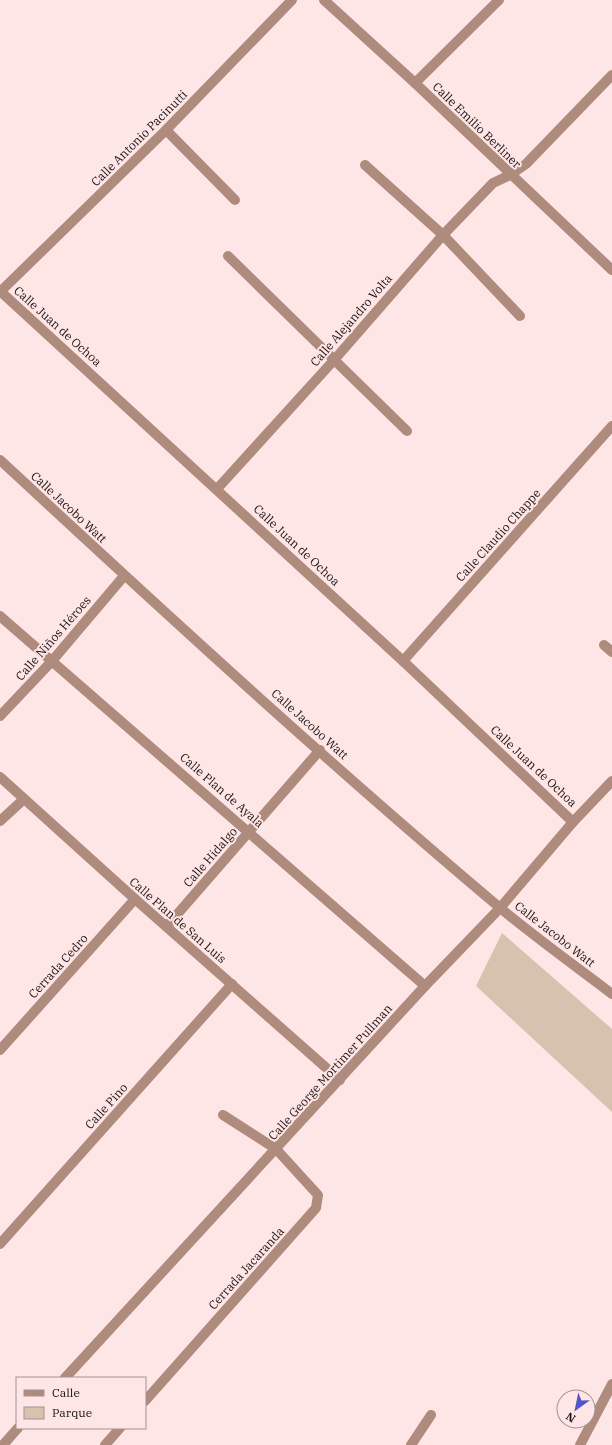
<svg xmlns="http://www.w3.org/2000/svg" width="612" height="1445" viewBox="0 0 612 1445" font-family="'IBM Plex Serif',serif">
	<rect width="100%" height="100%" fill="#fde6e5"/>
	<polygon fill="#d7c2af" points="502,933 612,1029 612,1112 476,986"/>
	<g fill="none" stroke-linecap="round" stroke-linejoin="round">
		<g stroke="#ae8b7d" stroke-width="10">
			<polyline points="324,0 415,83 612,270"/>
			<polyline points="415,83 499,0"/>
			<polyline points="166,130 235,200"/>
			<polyline points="365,165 443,235 520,316"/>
			<polyline points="228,256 407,431"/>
			<polyline points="0,291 403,661 573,822"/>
			<polyline points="1,291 166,130 292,0"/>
			<path d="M0,460C164,612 328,763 499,907C535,937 574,965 612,994"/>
			<polyline points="217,489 335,359 443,235 493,183 510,175 526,164 612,75"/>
			<polyline points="0,616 425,986"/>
			<polyline points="604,645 612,652"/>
			<polyline points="403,661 612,426"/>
			<polyline points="0,716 52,661 124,576"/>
			<polyline points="0,777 135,899 340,1080"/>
			<polyline points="0,821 24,799"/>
			<polyline points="167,926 320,750"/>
			<polyline points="0,1050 135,899"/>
			<polyline points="0,1244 232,984"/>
			<polyline points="65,1378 425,986 500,908 573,822 612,781"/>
			<polyline points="145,1401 316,1208 318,1195 276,1149 223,1115"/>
			<polyline points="3,1445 18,1428"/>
			<polyline points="105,1445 120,1428"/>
			<polyline points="411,1445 431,1415"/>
			<polyline points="580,1445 612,1384"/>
		</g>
	</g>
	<g text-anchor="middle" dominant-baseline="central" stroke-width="4" stroke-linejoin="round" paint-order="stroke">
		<g font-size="12" fill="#1c1312" stroke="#fde6e5">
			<text transform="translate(477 125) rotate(44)">Calle Emilio Berliner</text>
			<text transform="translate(139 138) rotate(-45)">Calle Antonio Pacinutti</text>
			<text transform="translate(351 320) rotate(-49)">Calle Alejandro Volta</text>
			<text transform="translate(58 326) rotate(42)">Calle Juan de Ochoa</text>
			<text transform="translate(69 507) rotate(43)">Calle Jacobo Watt</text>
			<text transform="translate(498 535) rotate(-48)">Calle Claudio Chappe</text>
			<text transform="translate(297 545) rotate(43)">Calle Juan de Ochoa</text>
			<text transform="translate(53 638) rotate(-49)">Calle Niños Héroes</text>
			<text transform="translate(310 724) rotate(42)">Calle Jacobo Watt</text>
			<text transform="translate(534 766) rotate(43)">Calle Juan de Ochoa</text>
			<text transform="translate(222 790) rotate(41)">Calle Plan de Ayala</text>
			<text transform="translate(210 857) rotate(-49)">Calle Hidalgo</text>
			<text transform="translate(178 920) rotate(41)">Calle Plan de San Luis</text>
			<text transform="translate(555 934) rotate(38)">Calle Jacobo Watt</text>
			<text transform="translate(58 966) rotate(-48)">Cerrada Cedro</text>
			<text transform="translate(330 1072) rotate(-48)">Calle George Mortimer Pullman</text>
			<text transform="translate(106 1106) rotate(-48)">Calle Pino</text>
			<text transform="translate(246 1268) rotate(-48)">Cerrada Jacaranda</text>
		</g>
	</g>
	<rect x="16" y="1377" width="130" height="52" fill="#fde6e5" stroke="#a39291"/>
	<rect x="24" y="1390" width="20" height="6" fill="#ae8b7d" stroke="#a39291"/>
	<text x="52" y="1397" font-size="12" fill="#1c1312">Calle</text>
	<rect x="24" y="1407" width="20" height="12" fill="#d7c2af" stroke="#a39291"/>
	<text x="52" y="1417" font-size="12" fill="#1c1312">Parque</text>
	<g transform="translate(576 1409) rotate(213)"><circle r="19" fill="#fde6e5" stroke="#a39291"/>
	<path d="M0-3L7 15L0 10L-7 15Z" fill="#5455cc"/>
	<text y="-6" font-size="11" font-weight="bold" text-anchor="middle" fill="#1c1312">N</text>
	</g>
</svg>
